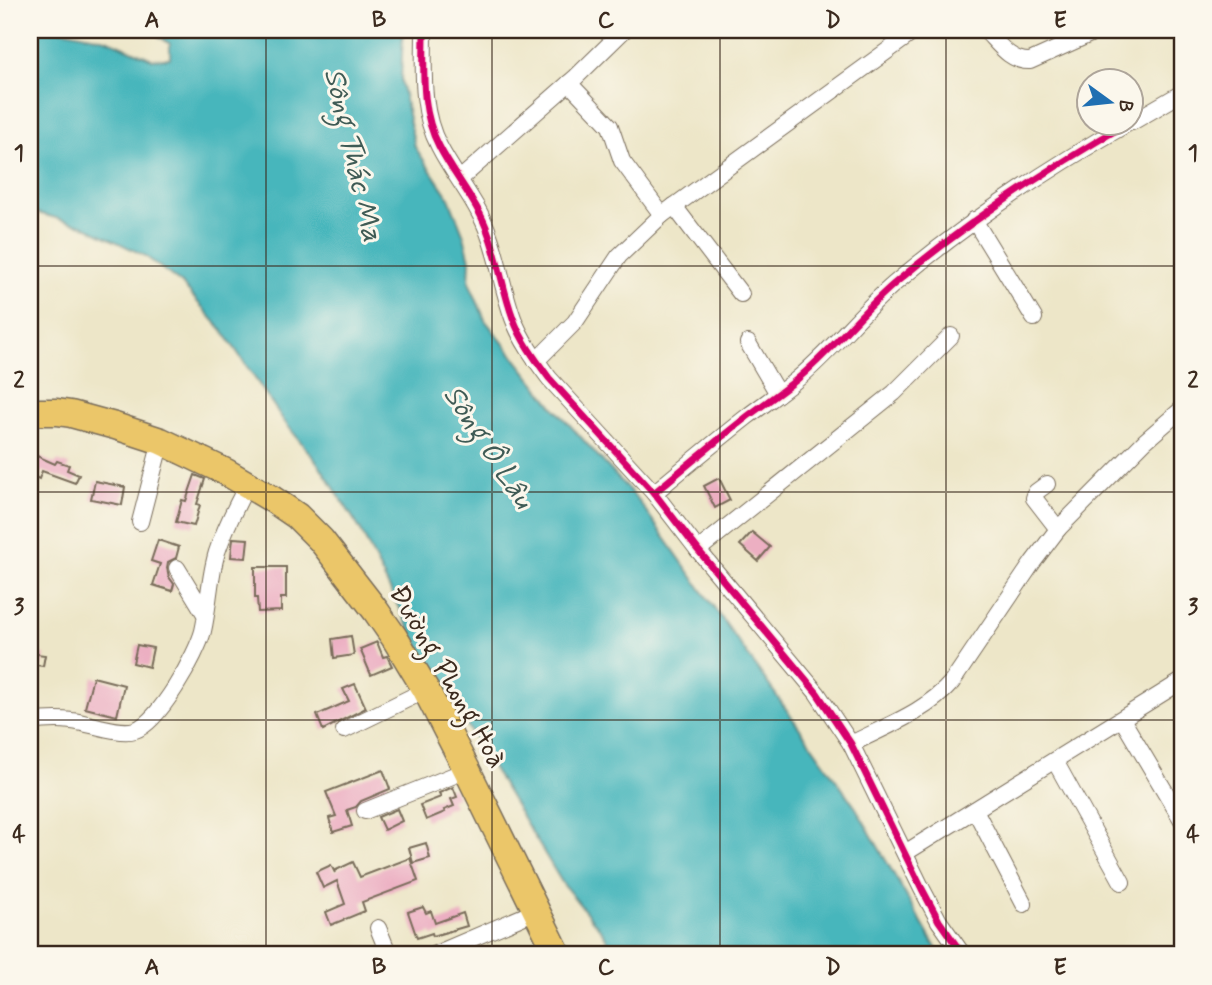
<svg xmlns="http://www.w3.org/2000/svg" width="1212" height="985" viewBox="0 0 1212 985" font-family="Mynerve,sans-serif">
	<rect width="100%" height="100%" fill="#fbf7ec"/>
	<filter id="ink" filterUnits="userSpaceOnUse"><feTurbulence type="fractalNoise" baseFrequency=".0143" numOctaves="2"/><feDisplacementMap in="SourceGraphic" scale="14" xChannelSelector="R" yChannelSelector="G"/><feConvolveMatrix kernelMatrix="1 2 1 2 8 2 1 2 1" color-interpolation-filters="sRGB"/></filter>
	<filter id="wash" filterUnits="userSpaceOnUse"><feTurbulence type="fractalNoise" baseFrequency=".00686" numOctaves="4" result="noise"/><feDisplacementMap in="SourceGraphic" scale="28" xChannelSelector="R" yChannelSelector="G"/><feGaussianBlur stdDeviation="1.57" result="paint"/><feColorMatrix in="noise" values="0 0 0 0 0 0 0 0 0 0 0 0 0 0 0 0 0 1.4 0 .05"/><feComposite in="paint" operator="in"/></filter>
	<g filter="url(#wash)">
		<rect width="100%" height="100%" fill="#ede6c8"/>
		<polygon fill="#46b6bc" stroke="#40706d" stroke-width="2" points="30,30 62,30 106,39 152,59 170,58 170,44 150,30 403,30 401,81 415,147 449,198 464,236 470,260 469,282 485,320 557,411 638,500 856,808 940,955 614,955 604,934 563,884 413,636 360,529 320,466 284,421 223,331 182,284 144,255 82,225 30,211"/>
		<g id="blocks">
			<g fill="#ecafc2">
				<polygon points="30,453 55,464 57,461 69,465 67,470 79,475 75,483 42,471 39,479 30,475"/>
				<polygon points="195,475 205,479 197,504 200,505 194,526 176,522 182,500 186,501"/>
				<polygon points="719,478 730,500 715,508 704,486"/>
				<polygon points="95,481 125,487 122,505 91,499"/>
				<polygon points="752,532 770,547 758,561 740,545"/>
				<polygon points="233,538 248,539 246,558 231,557"/>
				<polygon points="158,540 179,547 176,558 168,562 167,568 169,577 174,584 172,591 153,585 160,564 151,561"/>
				<polygon points="255,567 286,567 286,598 281,598 281,611 258,612 257,598 255,598"/>
				<polygon points="351,636 354,655 334,658 332,639"/>
				<polygon points="377,642 383,657 387,656 392,666 371,675 360,649"/>
				<polygon points="137,645 153,648 149,667 133,663"/>
				<polygon points="30,653 45,655 43,666 30,664"/>
				<polygon points="93,677 124,685 117,716 85,708"/>
				<polygon points="355,684 366,708 323,730 317,715 349,701 343,689"/>
				<polygon points="383,770 390,789 361,801 356,807 347,810 352,826 333,832 329,818 336,816 326,792"/>
				<polygon points="453,787 457,797 451,799 454,806 444,810 445,812 426,820 420,805 441,797 439,793"/>
				<polygon points="397,809 402,821 384,830 378,817"/>
				<polygon points="426,843 430,858 413,863 409,848"/>
				<polygon points="410,858 418,881 362,902 365,911 331,925 326,912 345,904 337,881 323,888 316,872 331,865 335,873 334,871 353,862 360,877"/>
				<polygon points="423,907 426,913 431,911 435,923 463,913 467,926 433,936 432,933 417,938 408,912"/>
			</g>
		</g>
	</g>
	<g filter="url(#ink)">
		<use href="#blocks" fill-opacity="0" stroke="#796c5a" stroke-width="2"/>
		<g fill="none" stroke-linecap="round" stroke-linejoin="round">
			<defs>
				<g id="minor">
					<path d="M424,30C424,69 420,110 439,146C454,176 478,202 489,235C499,262 503,291 513,318C521,340 535,359 549,378L654,493L698,550L817,693L851,744L922,889L939,921L963,955"/>
					<path d="M985,30C998,43 1010,62 1030,61L1099,30"/>
					<polyline points="569,83 610,126 622,161 662,215"/>
					<polyline points="1132,122 1182,93"/>
					<polyline points="460,179 576,77 624,30"/>
					<polyline points="674,206 741,294"/>
					<polyline points="974,220 1034,318"/>
					<polyline points="748,343 778,394"/>
					<polyline points="536,361 575,322 619,256 662,215 916,30"/>
					<polyline points="1047,484 1036,492 1034,498 1058,529"/>
					<path d="M654,493C685,467 716,441 748,416C764,404 780,393 795,381C831,352 859,314 894,284C967,222 1046,170 1130,122"/>
					<polyline points="140,522 161,441"/>
					<polyline points="698,550 894,393 951,336"/>
					<polyline points="177,568 205,614"/>
					<polyline points="1122,719 1182,820"/>
					<path d="M30,722C44,720 58,719 72,721C90,723 119,735 135,730C159,723 197,654 203,631C209,605 209,578 217,552C225,528 236,506 248,484"/>
					<polyline points="344,730 426,690"/>
					<path d="M851,744C886,726 926,712 952,682L1033,562L1058,529L1145,441L1182,409"/>
					<polyline points="1055,761 1122,882"/>
					<polyline points="975,810 1024,904"/>
					<polyline points="365,811 467,770"/>
					<polyline points="905,853 1182,681"/>
					<polyline points="378,928 389,955"/>
					<polyline points="433,955 536,911"/>
				</g>
				<polyline id="primary" points="30,412 57,412 71,414 115,426 161,441 226,472 272,499 297,516 321,540 376,611 394,637 426,690 467,770 558,955"/>
			</defs>
			<use href="#minor" stroke="#796c5a" stroke-width="18"/>
			<use href="#primary" stroke="#796c5a" stroke-width="29"/>
			<use href="#minor" stroke="#fff" stroke-width="16"/>
			<use href="#primary" stroke="#ebc669" stroke-width="26"/>
			<defs>
				<g id="cycleway">
					<path d="M424,30C424,69 420,110 439,146C454,176 478,202 489,235C499,262 503,291 513,318C521,340 535,359 549,378L654,493L698,550L817,693L851,744L922,889L939,921L963,955"/>
					<path d="M654,493C685,467 716,441 748,416C764,404 780,393 795,381C831,352 859,314 894,284C967,222 1046,170 1130,122"/>
				</g>
			</defs>
			<use href="#cycleway" stroke="#fbf7ec" stroke-width="11"/>
			<use href="#cycleway" stroke="#d6006c" stroke-width="7"/>
		</g>
	</g>
	<path fill="none" stroke="#3b2a1e" stroke-width="2" stroke-opacity="0.55" d="M266,30V955M492,30V955M720,30V955M946,30V955M30,266H1182M30,492H1182M30,720H1182"/>
	<g text-anchor="middle" dominant-baseline="central" stroke-width="6" stroke-linejoin="round" paint-order="stroke">
		<g font-size="28" fill="#3b2a1e" stroke="#fbf7ec">
			<text transform="translate(447 677) rotate(60)">Đường Phong Hoà</text>
		</g>
		<g font-size="30" font-style="italic" fill="#3f5b55" stroke="#fbf7ec">
			<text transform="translate(353 155) rotate(77)">Sông Thác Ma</text>
			<text transform="translate(488 447) rotate(57)">Sông Ô Lâu</text>
		</g>
	</g>
	<rect width="1212" height="985" fill="none" stroke="#fbf7ec" stroke-width="77"/>
	<g transform="translate(1110 102) rotate(105)"><circle r="33" fill="#fbf7ec" stroke="#aea59a" stroke-width="2"/>
	<path d="M0-5L12 26L0 18L-12 26Z" fill="#1f6fb2"/>
	<text y="-10" font-size="19" font-weight="bold" text-anchor="middle" fill="#3b2a1e">B</text>
	</g>
	<rect x="38" y="38" width="1136" height="908" fill="none" stroke="#3b2a1e" stroke-width="2.5"/>
	<g font-size="23" text-anchor="middle" font-weight="bold" fill="#3b2a1e">
		<text x="152" y="27">A</text>
		<text x="379" y="27">B</text>
		<text x="606" y="27">C</text>
		<text x="833" y="27">D</text>
		<text x="1060" y="27">E</text>
		<text x="19" y="160">1</text>
		<text x="1193" y="160">1</text>
		<text x="19" y="387">2</text>
		<text x="1193" y="387">2</text>
		<text x="19" y="614">3</text>
		<text x="1193" y="614">3</text>
		<text x="19" y="841">4</text>
		<text x="1193" y="841">4</text>
		<text x="152" y="974">A</text>
		<text x="379" y="974">B</text>
		<text x="606" y="974">C</text>
		<text x="833" y="974">D</text>
		<text x="1060" y="974">E</text>
	</g>
</svg>
